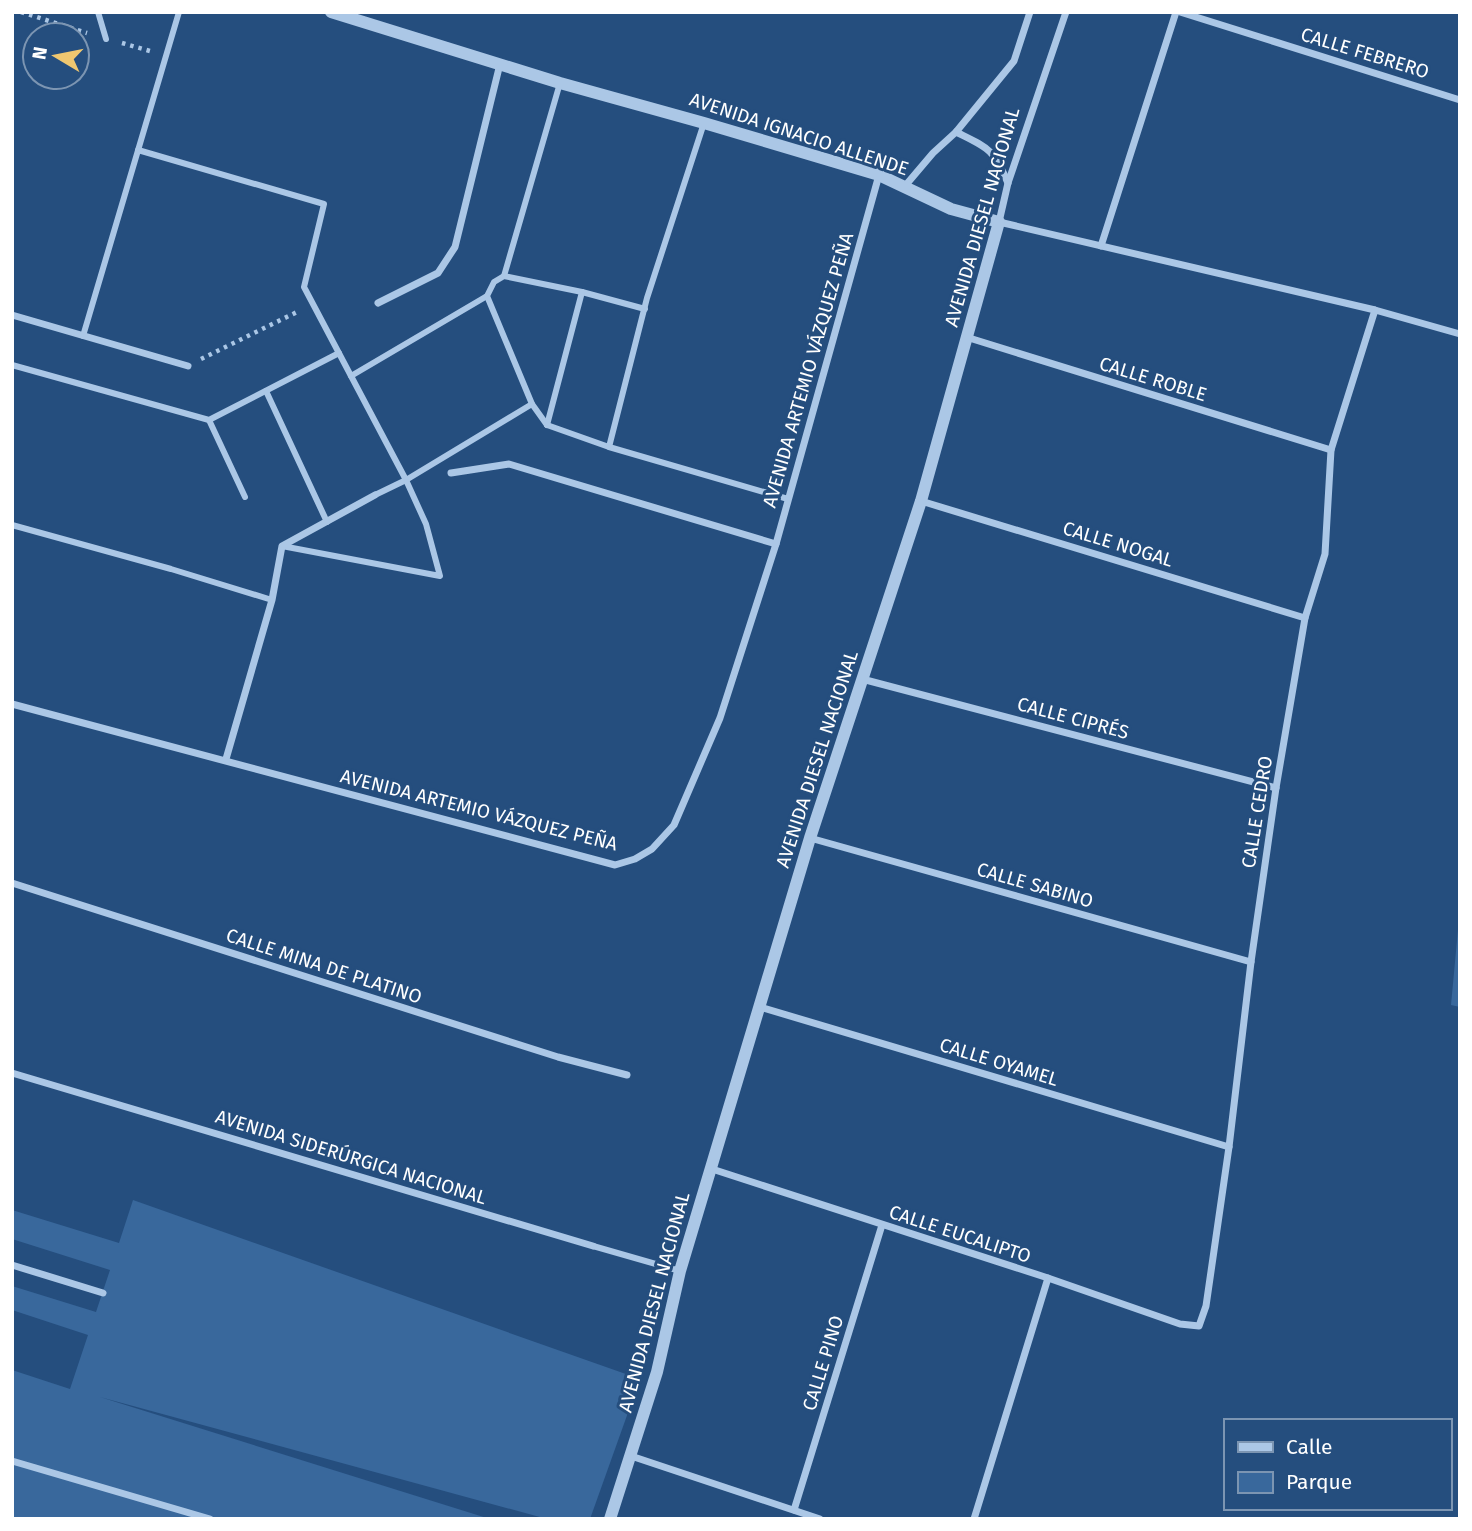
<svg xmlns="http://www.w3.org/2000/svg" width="1472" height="1531" viewBox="0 0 1472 1531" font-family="'Fira Sans',sans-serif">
	<rect width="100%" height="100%" fill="#254e7e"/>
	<g fill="#39689c">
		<polygon points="1460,908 1460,1007 1451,1005"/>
		<polygon points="133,1200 640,1379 590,1519 547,1519 100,1397 490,1519 12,1519 12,1370 70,1389 88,1335 12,1310 12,1286 96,1312 110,1270 12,1239 12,1210 119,1243"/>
	</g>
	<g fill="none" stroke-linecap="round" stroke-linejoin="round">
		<g stroke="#abc7e6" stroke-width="4.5" stroke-dasharray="3.5 5" stroke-linecap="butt">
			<polyline points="21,12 87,33"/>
			<polyline points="122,43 150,51"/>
			<polyline points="201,359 297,312"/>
		</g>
		<g stroke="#abc7e6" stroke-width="6">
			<polyline points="98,12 106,39"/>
			<polyline points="138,150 324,204 304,287 406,480 426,524 440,576 282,546"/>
			<polyline points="504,276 560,83"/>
			<polyline points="83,336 179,12"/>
			<polyline points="12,365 209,420 339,353"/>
			<polyline points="351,376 487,296"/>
			<polyline points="266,391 327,522"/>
			<polyline points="209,420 245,497"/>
			<polyline points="547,425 532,404 487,296 494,282 504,276 582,292 645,309"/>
			<polyline points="547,425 609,447 788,499"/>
			<polyline points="547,425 582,292"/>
			<polyline points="609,447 647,298 704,123"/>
			<polyline points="375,495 406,480 532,404"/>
			<polyline points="12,525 171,569 272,600"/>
			<polyline points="593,1246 680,1271"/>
		</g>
		<g stroke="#abc7e6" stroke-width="7">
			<polyline points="1066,12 1008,183 999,222 1375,310 1460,334"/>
			<polyline points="1180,12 1460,100"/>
			<path d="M956,132C988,148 993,148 1008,183"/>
			<polyline points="905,186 933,153 956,132 1014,61 1030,12"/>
			<polyline points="1101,246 1176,12"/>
			<polyline points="378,303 438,273 455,247 500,64"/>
			<polyline points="12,315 188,366"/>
			<polyline points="966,337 1331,450"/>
			<polyline points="451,473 509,464 776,544"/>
			<polyline points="921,501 1305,618"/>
			<polyline points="862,679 1276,788"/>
			<polyline points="12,704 615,865 635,859 652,849 674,825 720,718 776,544 879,175"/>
			<polyline points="226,759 272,600 282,546 375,495"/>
			<polyline points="810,838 1251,962"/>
			<polyline points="12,883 558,1057 627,1075"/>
			<polyline points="760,1007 1229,1147"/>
			<polyline points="12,1073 593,1246"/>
			<polyline points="712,1169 1048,1278 1180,1324 1199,1326 1206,1306 1229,1147 1251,962 1276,788 1305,618 1325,554 1331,450 1375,310"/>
			<polyline points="12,1265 103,1293"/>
			<polyline points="631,1456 820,1519"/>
			<polyline points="12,1461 210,1519"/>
			<polyline points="794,1510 882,1225"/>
			<polyline points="974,1519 1048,1278"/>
		</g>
		<polyline stroke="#abc7e6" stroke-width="12" points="331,12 560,83 704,123 879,175 951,209 999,222 921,501 810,838 680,1271 657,1372 610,1519"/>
	</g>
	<g text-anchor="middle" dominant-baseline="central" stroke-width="6" stroke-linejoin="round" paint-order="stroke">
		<g font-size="19" fill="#fff" stroke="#254e7e">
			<text transform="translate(1365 53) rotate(17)">CALLE FEBRERO</text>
			<text transform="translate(799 134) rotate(18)">AVENIDA IGNACIO ALLENDE</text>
			<text transform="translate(982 217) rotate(-74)">AVENIDA DIESEL NACIONAL</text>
			<text transform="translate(808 370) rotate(-74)">AVENIDA ARTEMIO VÁZQUEZ PEÑA</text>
			<text transform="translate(1153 379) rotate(17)">CALLE ROBLE</text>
			<text transform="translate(1118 544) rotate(17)">CALLE NOGAL</text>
			<text transform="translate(1073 718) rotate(15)">CALLE CIPRÉS</text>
			<text transform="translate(817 759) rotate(-72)">AVENIDA DIESEL NACIONAL</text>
			<text transform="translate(479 810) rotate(14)">AVENIDA ARTEMIO VÁZQUEZ PEÑA</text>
			<text transform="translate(1257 812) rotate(-81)">CALLE CEDRO</text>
			<text transform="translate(1035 885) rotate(16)">CALLE SABINO</text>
			<text transform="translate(324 966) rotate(18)">CALLE MINA DE PLATINO</text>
			<text transform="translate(999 1062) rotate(17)">CALLE OYAMEL</text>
			<text transform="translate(351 1157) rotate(17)">AVENIDA SIDERÚRGICA NACIONAL</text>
			<text transform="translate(960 1234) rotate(18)">CALLE EUCALIPTO</text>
			<text transform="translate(654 1302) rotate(-75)">AVENIDA DIESEL NACIONAL</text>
			<text transform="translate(823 1363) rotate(-73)">CALLE PINO</text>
		</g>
	</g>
	<rect width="1472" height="1531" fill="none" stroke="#ffffff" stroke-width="28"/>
	<rect x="1224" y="1419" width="228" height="91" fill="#254e7e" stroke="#7c95b2" stroke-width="2"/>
	<rect x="1238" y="1442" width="35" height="10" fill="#abc7e6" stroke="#7c95b2" stroke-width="2"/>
	<text x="1286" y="1454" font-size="21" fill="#ffffff">Calle</text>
	<rect x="1238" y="1472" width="35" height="21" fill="#39689c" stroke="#7c95b2" stroke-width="2"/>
	<text x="1286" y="1489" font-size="21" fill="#ffffff">Parque</text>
	<g transform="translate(56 56) rotate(280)"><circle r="33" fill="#254e7e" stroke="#7c95b2" stroke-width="2"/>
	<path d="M0-5L12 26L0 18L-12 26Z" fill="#efc770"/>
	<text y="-10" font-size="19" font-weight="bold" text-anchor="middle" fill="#ffffff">N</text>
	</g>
</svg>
